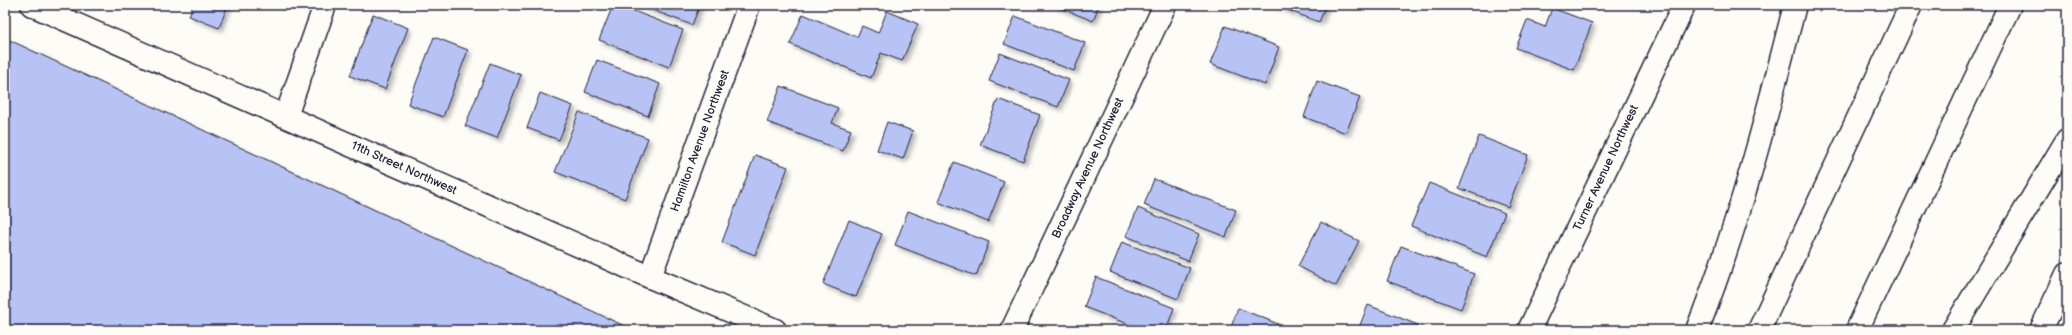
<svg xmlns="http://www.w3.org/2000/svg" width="2072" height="335" viewBox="0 0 2072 335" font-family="'Balsamiq Sans',sans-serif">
	<defs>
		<filter id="shadow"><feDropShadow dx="3.5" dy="3.5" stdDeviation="2" flood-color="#0004"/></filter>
	</defs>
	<rect width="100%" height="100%" fill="#fdfcf7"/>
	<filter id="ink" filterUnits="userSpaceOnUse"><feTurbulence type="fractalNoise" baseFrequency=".025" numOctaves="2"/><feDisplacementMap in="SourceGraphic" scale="8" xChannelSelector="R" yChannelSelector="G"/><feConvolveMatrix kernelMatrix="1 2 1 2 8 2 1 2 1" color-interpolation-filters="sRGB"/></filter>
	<g filter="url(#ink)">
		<g fill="#b7c3f4" stroke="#22223b" filter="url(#shadow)">
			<polygon points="193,5 228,5 219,28 189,16"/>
			<polygon points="613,5 618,5 683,30 669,67 599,40"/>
			<polygon points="639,5 700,5 692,25"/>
			<polygon points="1053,5 1099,5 1093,21"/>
			<polygon points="1274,5 1326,5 1319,22"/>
			<polygon points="1552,8 1592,23 1574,70 1516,48 1527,20 1545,27"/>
			<polygon points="887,11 918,24 902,61 881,53 871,78 790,44 803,14 857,37 862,26 878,33"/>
			<polygon points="373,14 408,28 385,89 350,76"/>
			<polygon points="1015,16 1085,43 1074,71 1004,44"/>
			<polygon points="1225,26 1279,47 1265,85 1210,64"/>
			<polygon points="434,37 468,50 443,117 408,104"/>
			<polygon points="5,38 633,330 5,330"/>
			<polygon points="1000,53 1069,80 1058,107 989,81"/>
			<polygon points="597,60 660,84 648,116 585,92"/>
			<polygon points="490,63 521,75 497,138 465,126"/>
			<polygon points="1317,81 1360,97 1346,133 1304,117"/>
			<polygon points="781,86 838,108 832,123 851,130 843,151 767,122"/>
			<polygon points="540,93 573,106 559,140 527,128"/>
			<polygon points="998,99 1040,115 1023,161 980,145"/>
			<polygon points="579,112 648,138 625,199 555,172"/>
			<polygon points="887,122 913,131 903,159 877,150"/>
			<polygon points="1479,136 1528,155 1508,207 1459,188"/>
			<polygon points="755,155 788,167 755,255 722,242"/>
			<polygon points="954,162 1004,182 988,222 938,202"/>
			<polygon points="1154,179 1236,210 1226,237 1144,205"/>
			<polygon points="1429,183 1505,213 1487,257 1411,226"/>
			<polygon points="1138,208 1199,234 1188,261 1126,236"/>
			<polygon points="908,211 989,242 976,276 895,245"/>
			<polygon points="849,220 882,234 856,297 823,284"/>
			<polygon points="1321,222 1359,241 1336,286 1298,266"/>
			<polygon points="1122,242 1190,268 1178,299 1110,272"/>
			<polygon points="1401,246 1474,274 1461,309 1387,281"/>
			<polygon points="1096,277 1174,308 1166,330 1143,330 1084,307"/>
			<polygon points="1368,305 1430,330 1358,330"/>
			<polygon points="1238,308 1278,324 1276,330 1230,330"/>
		</g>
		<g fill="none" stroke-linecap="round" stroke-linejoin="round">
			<defs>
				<g id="minor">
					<polyline points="32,5 650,277 775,330"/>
					<polyline points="286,116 325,5"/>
					<polyline points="650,277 749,5"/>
				</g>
				<g id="tertiary">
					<polyline points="1012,330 1165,5"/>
					<polyline points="1529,330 1684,5"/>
					<polyline points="2041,330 2067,274"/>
				</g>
				<g id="motorway">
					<path d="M1697,330C1739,225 1767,115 1795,5"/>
					<polyline points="1759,330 1911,5"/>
					<polyline points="1857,330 2010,5"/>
					<polyline points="1953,330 2067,140"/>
				</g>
			</defs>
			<use href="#minor" stroke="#22223b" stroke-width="25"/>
			<use href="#tertiary" stroke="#22223b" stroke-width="25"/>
			<use href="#motorway" stroke="#22223b" stroke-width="25"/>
			<use href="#minor" stroke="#fdfcf7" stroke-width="22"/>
			<use href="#tertiary" stroke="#fdfcf7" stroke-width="22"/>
			<use href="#motorway" stroke="#fdfcf7" stroke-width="22"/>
		</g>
	</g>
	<g text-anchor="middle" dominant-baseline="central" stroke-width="4" stroke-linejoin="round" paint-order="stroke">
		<g font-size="12" fill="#22223b" stroke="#fdfcf7">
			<text transform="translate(700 141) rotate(-70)">Hamilton Avenue Northwest</text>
			<text transform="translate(404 168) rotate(24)">11th Street Northwest</text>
			<text transform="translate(1088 168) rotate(-65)">Broadway Avenue Northwest</text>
			<text transform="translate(1606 168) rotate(-65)">Turner Avenue Northwest</text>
		</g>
	</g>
	<rect width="2072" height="335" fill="none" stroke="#fdfcf7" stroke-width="20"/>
	<rect x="10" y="10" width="2052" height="315" fill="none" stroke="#22223b" stroke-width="1.5" filter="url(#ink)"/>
</svg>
